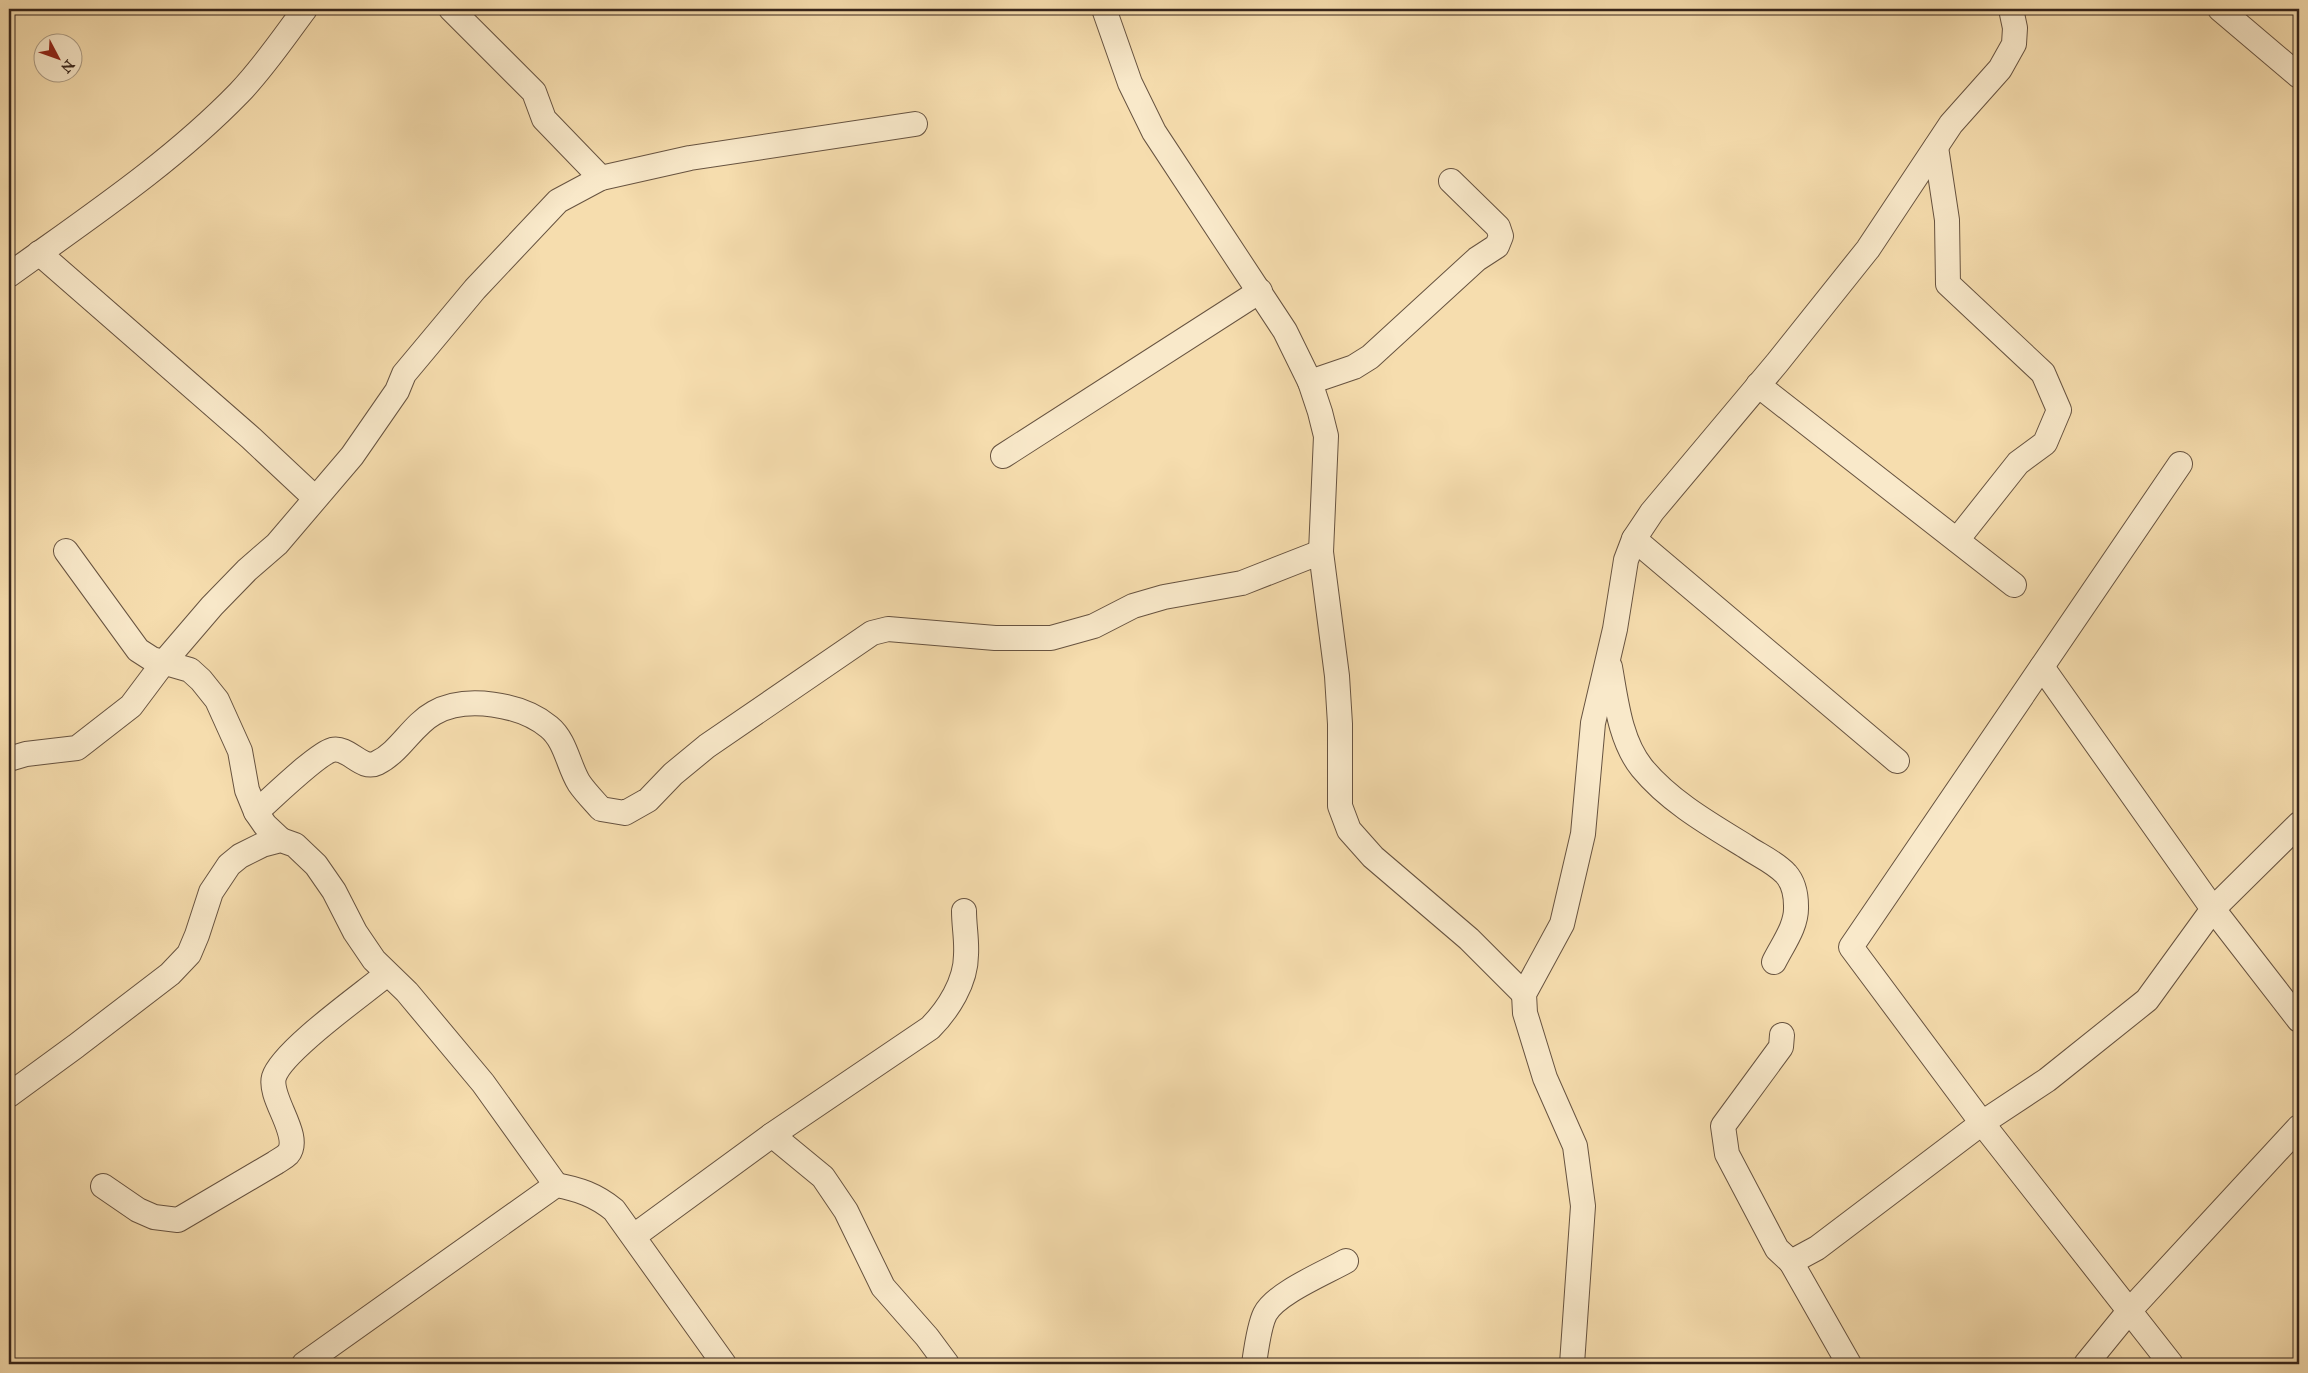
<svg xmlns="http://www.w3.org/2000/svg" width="2308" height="1373" viewBox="0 0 2308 1373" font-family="'IM FELL Great Primer',serif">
	<rect width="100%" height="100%" fill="#f6ddae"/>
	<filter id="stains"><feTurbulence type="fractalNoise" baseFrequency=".004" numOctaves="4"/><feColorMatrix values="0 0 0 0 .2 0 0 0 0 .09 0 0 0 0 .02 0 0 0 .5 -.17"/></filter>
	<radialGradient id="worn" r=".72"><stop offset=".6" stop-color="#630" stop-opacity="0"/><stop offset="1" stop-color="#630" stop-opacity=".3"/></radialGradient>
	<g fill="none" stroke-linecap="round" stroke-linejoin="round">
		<defs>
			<g id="minor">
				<polyline points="451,9 534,92 544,119 601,178"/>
				<polyline points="1104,9 1130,83 1154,132 1285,331 1310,382 1320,412 1326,436 1321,552 1337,676 1340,724 1340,806 1349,830 1373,857 1469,939 1524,994"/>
				<polyline points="2220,9 2299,76"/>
				<polyline points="1936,147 1947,220 1948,284 2043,373 2059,410 2045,443 2018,463 1957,540"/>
				<polyline points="39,253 251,438 315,498"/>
				<path d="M9,275C88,218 171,163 239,93C264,67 284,37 305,9"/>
				<polyline points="1310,382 1354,367 1370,357 1477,259 1497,246 1501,236 1498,227 1451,181"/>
				<polyline points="1758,385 2014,585"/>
				<polyline points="1003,456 1260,291"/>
				<polyline points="1634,539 1897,761"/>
				<polyline points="66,551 138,650 152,659 190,670 201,680 217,700 240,751 247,790 256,812 265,825 281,840"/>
				<path d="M1610,667C1616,700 1620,741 1642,768C1669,801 1709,824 1745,846C1758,855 1775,862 1786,874C1793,882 1796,895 1796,906C1797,926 1783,944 1774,962"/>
				<polyline points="2042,667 2213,909 2299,1020"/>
				<polyline points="9,759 26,754 77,748 131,706 164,662 212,606 247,570 277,544 352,456 397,391 404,374 475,289 558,201 601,178 690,158 915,124"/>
				<path d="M256,812C271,799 317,754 332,750C349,746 361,771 377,763C400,752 412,725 434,713C466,695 521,704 549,727C566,741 568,765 579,783C585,792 594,801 601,809L625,813L648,800L673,774L707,746L872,633L888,629L995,638H1051L1094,626L1133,606L1164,597L1242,583L1321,552"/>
				<polyline points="1782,1035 1781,1047 1723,1126 1727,1154 1777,1249 1791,1262 1817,1248 1982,1123 2047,1080 2147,1000 2213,909 2299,824"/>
				<polyline points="9,1095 76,1046 170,974 189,954 197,935 211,892 229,865 240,856 262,845 281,840 295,845 316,865 334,891 355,932 374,960 407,992 483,1083 556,1185"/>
				<path d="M772,1135L930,1028C948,1010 966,982 966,955C967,940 964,926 964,911"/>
				<path d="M103,1186L138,1210L154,1217L178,1220L275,1163C279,1160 284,1158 288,1154C303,1136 268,1098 274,1077C282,1051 363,994 387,974"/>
				<polyline points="634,1236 772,1135 823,1177 846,1211 883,1287 927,1337 947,1364"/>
				<polyline points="1791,1262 1849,1364"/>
				<path d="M304,1364L556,1185C578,1189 596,1195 614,1210L724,1364"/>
				<path d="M1254,1364C1256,1350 1259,1326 1265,1314C1276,1293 1325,1273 1346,1261"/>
				<polyline points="1572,1364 1583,1206 1575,1146 1545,1078 1525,1013 1524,994 1562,924 1583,834 1593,723 1615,629 1626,560 1634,539 1652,512 1777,363 1868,249 1951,124 2000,69 2014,44 2015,28 2011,9"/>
				<polyline points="2086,1364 2130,1310 2299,1127"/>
				<polyline points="2171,1364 1982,1123 1851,947 2180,464"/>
			</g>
		</defs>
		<use href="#minor" stroke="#675340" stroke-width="26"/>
		<use href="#minor" stroke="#f9e9ca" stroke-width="24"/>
	</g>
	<rect width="2308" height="1373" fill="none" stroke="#f6ddae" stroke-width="30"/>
	<rect x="10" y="10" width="2288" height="1353" fill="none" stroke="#37251b" stroke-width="2.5"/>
	<rect x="15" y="15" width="2278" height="1343" fill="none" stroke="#37251b"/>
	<g transform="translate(58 58) rotate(131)"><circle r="24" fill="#f9e9ca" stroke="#ab9b84"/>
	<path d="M0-4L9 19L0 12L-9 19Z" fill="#8f2418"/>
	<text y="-8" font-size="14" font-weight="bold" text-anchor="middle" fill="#37251b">N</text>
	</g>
	<rect width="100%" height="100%" filter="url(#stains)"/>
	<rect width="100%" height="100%" fill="url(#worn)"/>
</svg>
